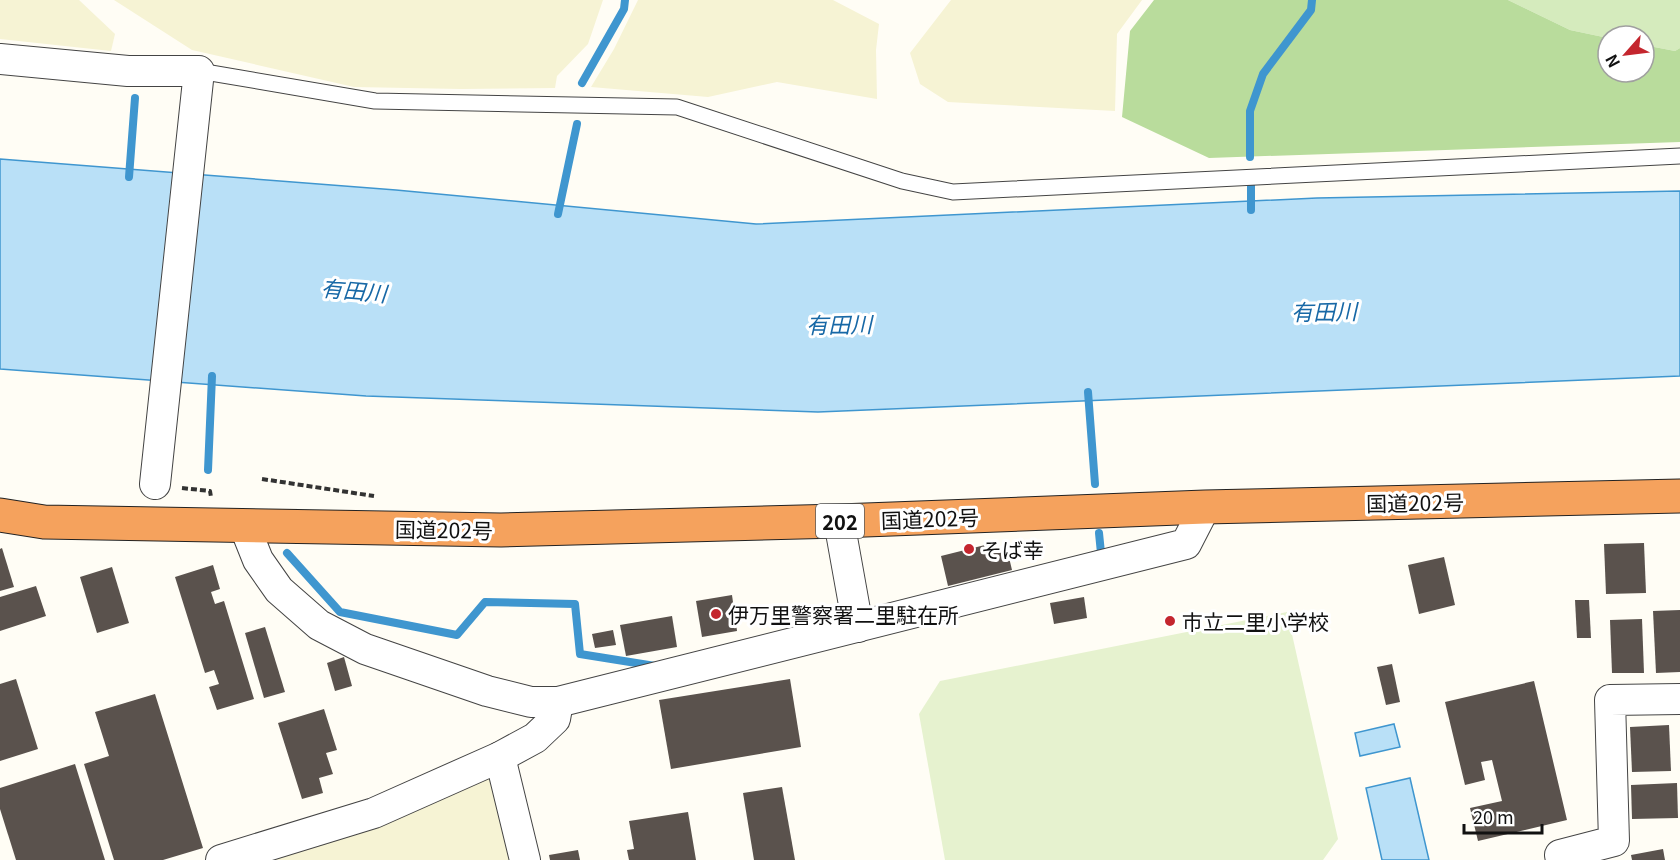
<svg xmlns="http://www.w3.org/2000/svg" width="1680" height="860" viewBox="0 0 1680 860" font-family="Georgia,'Noto Sans JP',serif">
	<rect width="100%" height="100%" fill="#fffdf5"/>
	<g fill="#f6f3d4">
		<polygon points="0,0 79,0 115,34 111,51 0,39"/>
		<polygon points="114,0 603,0 588,44 557,76 555,88 461,89 354,87 192,50"/>
		<polygon points="638,0 833,0 879,24 876,50 877,99 777,82 708,97 591,87 614,49"/>
		<polygon points="951,0 1142,0 1117,34 1115,111 948,102 920,84 910,53"/>
		<polygon points="492,776 509,860 262,860 403,817"/>
	</g>
	<polygon fill="#d5ebbd" points="1508,0 1680,0 1680,48 1675,51 1644,45 1644,36 1608,36 1608,38 1570,30"/>
	<polygon fill="#b9dc9c" points="1154,0 1508,0 1570,30 1608,38 1608,72 1644,72 1644,45 1675,51 1680,48 1680,142 1209,158 1122,117 1130,31"/>
	<polygon fill="#e6f2cf" points="1287,612 1338,839 1323,860 945,860 919,714 940,681"/>
	<g fill="#b9e0f7" stroke="#3f96cf" stroke-width="1.5">
		<polygon points="0,159 396,190 756,224 1317,198 1680,191 1680,376 818,412 366,396 0,369"/>
		<polygon points="1394,724 1400,747 1360,756 1355,733"/>
		<polygon points="1410,778 1429,860 1382,860 1366,788"/>
	</g>
	<g fill="none" stroke-linecap="round" stroke-linejoin="round">
		<g stroke="#3f96cf" stroke-width="8">
			<polyline points="582,83 624,9 625,0"/>
			<polyline points="1250,157 1250,111 1263,74 1311,10 1312,0"/>
			<polyline points="129,177 135,98"/>
			<polyline points="1251,184 1251,210"/>
			<polyline points="558,214 577,124"/>
			<polyline points="1088,392 1095,484"/>
			<polyline points="208,470 212,376"/>
			<polyline points="287,553 340,612 457,635 485,602 575,604 580,654 655,666"/>
			<polyline points="1094,555 1101,553 1099,533"/>
		</g>
	</g>
	<g fill="#5a524d">
		<polygon points="1644,543 1646,593 1606,594 1604,544"/>
		<polygon points="985,545 987,553 1007,549 1012,570 948,586 941,556"/>
		<polygon points="2,548 14,587 0,591 0,549"/>
		<polygon points="1444,557 1455,605 1419,614 1408,565"/>
		<polygon points="213,565 220,589 211,592 215,604 224,601 254,699 217,710 209,687 219,684 214,670 205,673 175,577"/>
		<polygon points="112,567 129,623 97,633 80,577"/>
		<polygon points="36,586 46,616 0,631 0,597"/>
		<polygon points="732,595 737,631 702,637 696,601"/>
		<polygon points="1084,597 1087,618 1054,624 1050,603"/>
		<polygon points="1575,600 1589,600 1591,638 1577,638"/>
		<polygon points="1680,610 1680,672 1656,673 1653,611"/>
		<polygon points="672,616 677,647 626,656 620,625"/>
		<polygon points="1642,619 1644,673 1612,673 1610,620"/>
		<polygon points="265,627 285,692 264,698 245,633"/>
		<polygon points="613,630 616,645 595,648 592,634"/>
		<polygon points="344,657 352,686 335,691 327,663"/>
		<polygon points="1392,664 1400,702 1386,705 1377,667"/>
		<polygon points="16,679 38,749 0,761 0,684"/>
		<polygon points="790,679 801,747 671,769 659,700"/>
		<polygon points="1534,681 1567,820 1478,841 1470,808 1502,801 1492,760 1481,762 1485,780 1465,785 1445,702"/>
		<polygon points="155,694 203,848 163,860 114,860 84,764 109,756 95,712"/>
		<polygon points="324,709 337,750 326,753 333,774 319,778 323,793 302,799 278,723"/>
		<polygon points="1669,725 1671,771 1632,772 1630,727"/>
		<polygon points="75,764 105,860 16,860 0,809 0,788"/>
		<polygon points="1677,783 1678,818 1632,819 1631,785"/>
		<polygon points="782,787 795,860 754,860 743,793"/>
		<polygon points="688,812 696,860 629,860 627,850 634,849 629,821"/>
		<polygon points="1663,849 1665,860 1632,860 1631,855"/>
		<polygon points="578,850 580,860 550,860 549,855"/>
	</g>
	<g fill="none" stroke-linecap="round" stroke-linejoin="round">
		<defs>
			<polyline id="lane" points="199,71 375,101 677,107 902,181 953,192 1680,156"/>
			<g id="street">
				<polyline points="0,59 128,71 199,71 155,484"/>
				<polyline points="839,521 858,627"/>
				<polyline points="244,525 258,560 279,590 319,625 365,649 487,691 531,702 558,702"/>
				<polyline points="500,757 525,860"/>
				<polyline points="221,860 374,813 500,757 535,738 555,719 558,702 1186,544 1205,507"/>
				<polyline points="1561,860 1560,855 1614,841 1610,700 1680,699"/>
			</g>
			<polyline id="highway" points="0,515 44,522 501,530 839,521 1205,507 1680,496"/>
		</defs>
		<use href="#lane" stroke="#444" stroke-width="17"/>
		<use href="#street" stroke="#444" stroke-width="32"/>
		<use href="#highway" stroke="#222" stroke-width="35"/>
		<g stroke="#333" stroke-width="4" stroke-dasharray="6 3" stroke-linecap="butt">
			<polyline points="262,479 374,496"/>
			<polyline points="182,488 210,491 211,497"/>
		</g>
		<use href="#lane" stroke="#fff" stroke-width="15"/>
		<use href="#street" stroke="#fff" stroke-width="30"/>
		<use href="#highway" stroke="#f5a25d" stroke-width="33"/>
	</g>
	<g fill="#c4262e" stroke="#fff" stroke-width="2">
		<circle cx="969" cy="549" r="6"/>
		<circle cx="716" cy="614" r="6"/>
		<circle cx="1170" cy="621" r="6"/>
	</g>
	<g text-anchor="middle" dominant-baseline="central" stroke-width="6" stroke-linejoin="round" paint-order="stroke">
		<rect fill="#fff" stroke="#585858" stroke-width="1.5" x="816" y="504" width="48" height="34" rx="4.5"/>
		<g font-size="20" font-weight="bold" fill="#111">
			<text x="840" y="521">202</text>
		</g>
		<g font-size="21" fill="#111" stroke="#fff">
			<text transform="translate(1415 502) rotate(-1)">国道202号</text>
			<text transform="translate(930 518) rotate(-2)">国道202号</text>
			<text transform="translate(444 529) rotate(1)">国道202号</text>
		</g>
		<g font-size="21" fill="#111" stroke="#fff" text-anchor="start">
			<text x="981" y="549">そば幸</text>
			<text x="728" y="614">伊万里警察署二里駐在所</text>
			<text x="1182" y="621">市立二里小学校</text>
		</g>
		<g font-size="22" font-style="italic" fill="#1768a6" stroke="#fff">
			<text transform="translate(354 289) rotate(5)">有田川</text>
			<text transform="translate(1324 310) rotate(-1)">有田川</text>
			<text transform="translate(839 323) rotate(-1)">有田川</text>
		</g>
	</g>
	<g transform="translate(1626 54) rotate(242)"><circle r="28" fill="#ffffff" stroke="#a0a0a0" stroke-width="1.5"/>
	<path d="M0-4.5L10 22L0 15L-10 22Z" fill="#c4262e"/>
	<text y="-9" font-size="16" font-weight="bold" text-anchor="middle" fill="#111111">N</text>
	</g>
	<path d="M1464 824v9h78v-9" fill="none" stroke="#111111" stroke-width="3"/>
	<text x="1473" y="824" font-size="18" fill="#111111" stroke="#ffffff" stroke-width="4.5" paint-order="stroke">20 m</text>
</svg>
